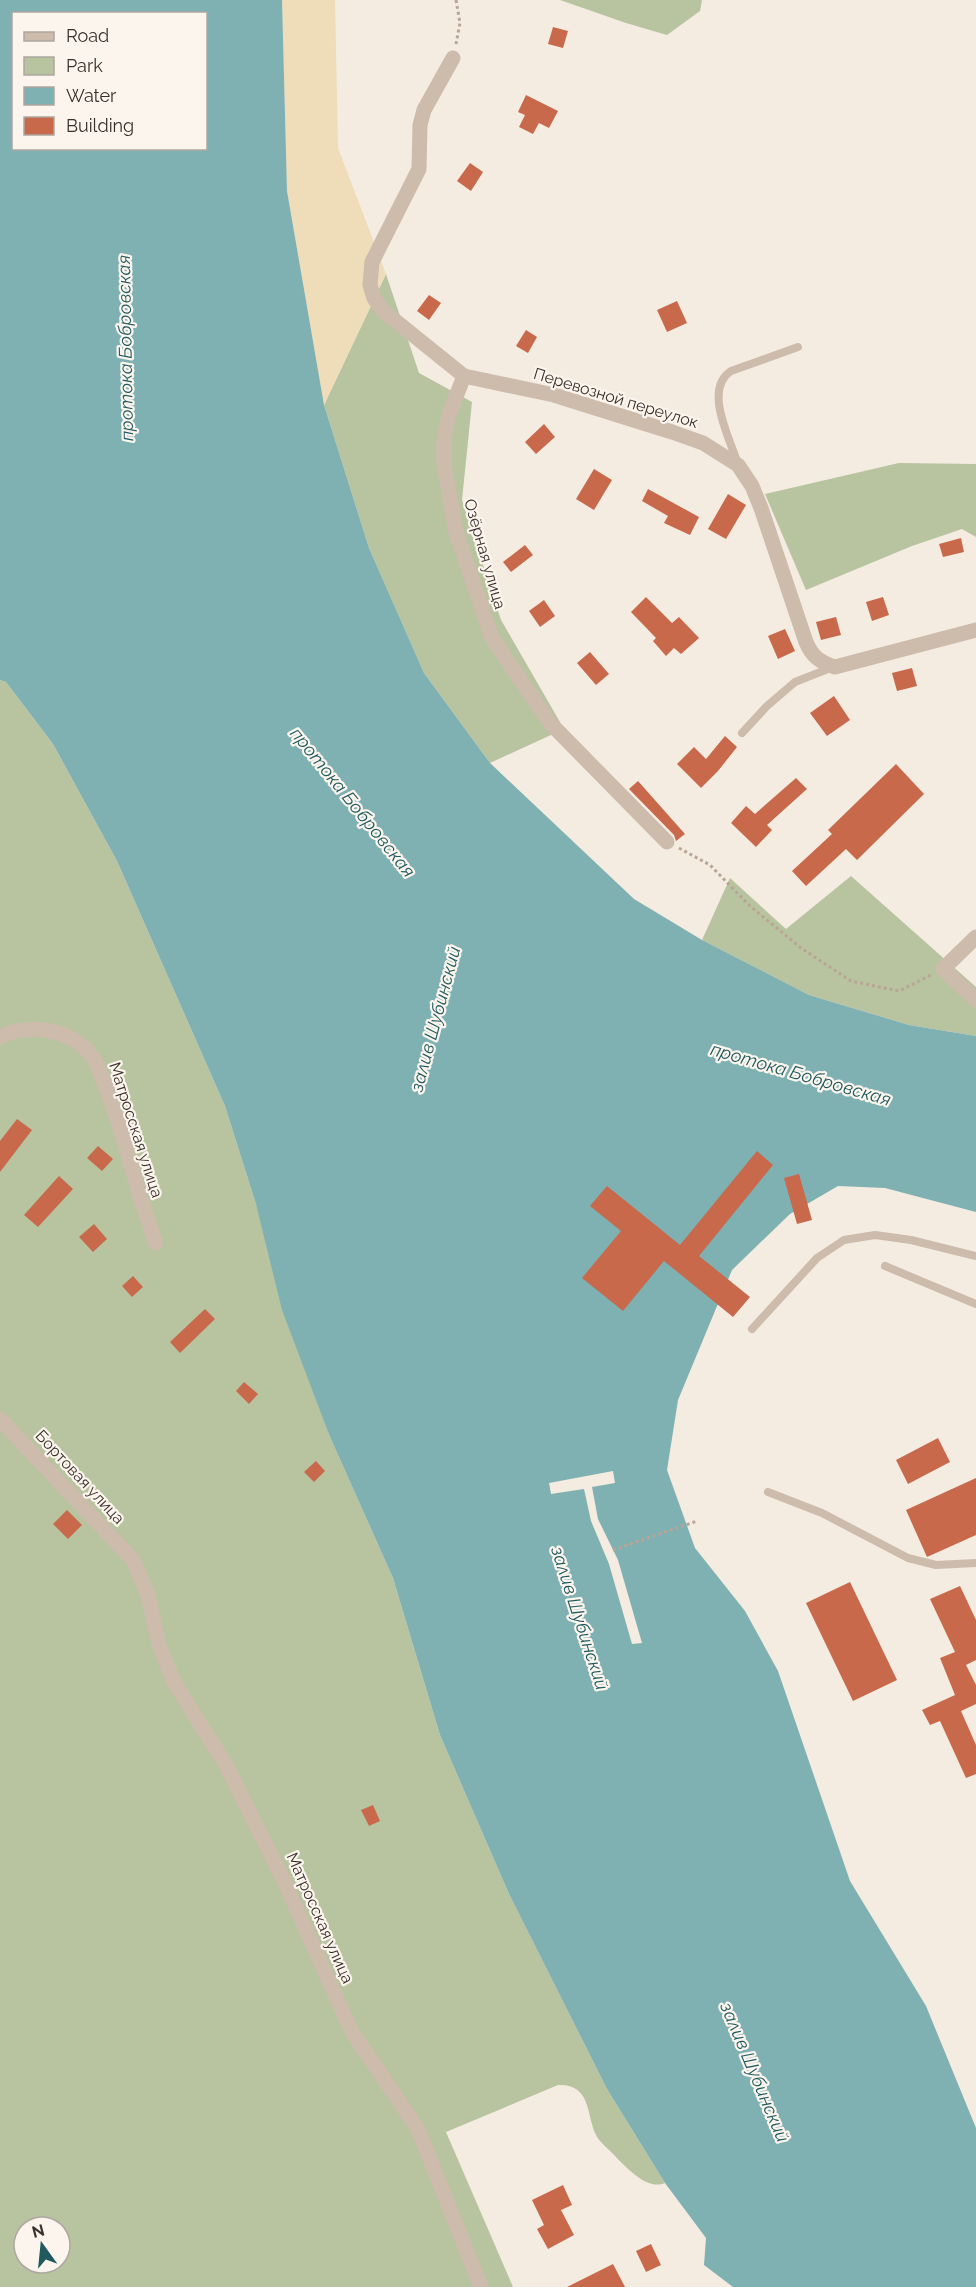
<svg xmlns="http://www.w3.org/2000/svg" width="976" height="2287" viewBox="0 0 976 2287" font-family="Raleway,sans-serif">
	<rect width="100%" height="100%" fill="#f4ebe1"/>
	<g fill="#b8c4a0" fill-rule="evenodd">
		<polygon points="560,0 702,0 700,11 667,35 626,23"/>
		<polygon points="386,274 419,373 472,402 462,500 501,620 564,729 490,763 424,673 369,548 324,405"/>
		<polygon points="899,463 976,464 976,537 962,529 912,546 806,590 765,494"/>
		<path d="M0,680L6,682L53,744L117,861L225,1106L330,1437L393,1578L440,1735L509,1894L607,2089L665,2183C647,2191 626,2167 615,2156C609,2149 600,2143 596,2135C586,2115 592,2084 558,2085L446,2132L513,2287H0ZM24,2227H60V2263H24Z"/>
		<polygon points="851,876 976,987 976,1036 909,1025 809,995 702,940 730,878 786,929"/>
	</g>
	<polygon fill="#efdcb8" points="282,0 335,0 338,148 386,274 324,405 287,191"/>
	<path fill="#7fb0b2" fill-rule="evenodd" d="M0,0H282L287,191L324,405L369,548L424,673L490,763L634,899L702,940L809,995L909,1025L976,1036V1212L885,1188L838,1186L790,1214L732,1270L678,1400L667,1470L695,1548L745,1611L778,1671L850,1881L926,2006L976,2128V2287H733L704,2265L706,2238L665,2183L607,2089L509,1894L440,1735L393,1578L330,1437L282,1310L256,1204L225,1106L117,861L53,744L6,682L0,680ZM14,14H206V148H14Z"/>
	<polygon fill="#f4ebe1" points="613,1471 615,1483 592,1487 598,1519 618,1560 642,1643 632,1644 609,1564 591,1521 584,1489 551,1494 549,1483"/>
	<g fill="#c8694b">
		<polygon points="553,27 568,31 563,48 548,44"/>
		<polygon points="526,95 558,111 549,128 539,123 533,134 519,127 525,115 518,112"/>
		<polygon points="470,163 483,172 471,191 457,181"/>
		<polygon points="429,295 441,303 429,320 417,311"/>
		<polygon points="677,301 687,323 667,332 657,310"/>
		<polygon points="526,330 537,337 528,353 516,346"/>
		<polygon points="544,424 555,437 536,454 525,442"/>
		<polygon points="594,469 612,480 594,510 576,499"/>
		<polygon points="648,489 699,517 690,535 664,523 668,516 642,501"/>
		<polygon points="728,494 746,505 726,539 708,529"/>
		<polygon points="961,538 964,552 943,557 939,544"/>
		<polygon points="525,545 533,555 511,572 503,562"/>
		<polygon points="646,597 672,623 679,617 699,638 681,654 674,648 666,656 653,641 656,638 631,612"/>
		<polygon points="883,597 889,615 872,621 866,602"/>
		<polygon points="544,600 555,616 540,627 529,611"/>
		<polygon points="836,617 841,635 821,640 816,622"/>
		<polygon points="785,629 795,651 778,659 768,636"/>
		<polygon points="590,652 609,674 596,685 577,663"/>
		<polygon points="912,668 917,686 897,691 892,673"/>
		<polygon points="834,696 850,720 827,736 810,713"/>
		<polygon points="725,736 737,747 718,771 701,788 677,764 694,747 706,759"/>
		<polygon points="896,764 924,794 857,860 846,849 806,886 792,871 832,834 828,830"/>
		<polygon points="796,778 807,789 767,825 772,830 756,847 731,823 746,806 755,814"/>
		<polygon points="638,781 685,834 676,841 674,835 629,789"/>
		<polygon points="17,1119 32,1130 0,1172 0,1141"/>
		<polygon points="98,1146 113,1159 102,1171 87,1158"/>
		<polygon points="757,1151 773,1165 699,1256 750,1297 733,1317 664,1261 623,1311 582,1278 621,1231 590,1206 607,1186 680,1245"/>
		<polygon points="799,1174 812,1220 797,1224 784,1178"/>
		<polygon points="59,1176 73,1189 38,1227 24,1215"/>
		<polygon points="94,1224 107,1239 93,1252 79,1237"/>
		<polygon points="133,1276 143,1287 132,1297 122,1286"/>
		<polygon points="205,1309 215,1319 180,1353 170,1342"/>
		<polygon points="244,1382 258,1394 249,1404 236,1391"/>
		<polygon points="938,1438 950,1462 908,1484 896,1460"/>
		<polygon points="316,1461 325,1471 314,1482 304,1472"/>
		<polygon points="976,1478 976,1535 927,1557 906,1510"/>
		<polygon points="67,1510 82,1525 68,1539 53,1524"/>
		<polygon points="850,1582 897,1680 853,1701 806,1603"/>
		<polygon points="960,1586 976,1620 976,1660 966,1665 976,1685 976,1704 961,1711 976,1745 976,1774 966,1778 940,1721 930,1725 922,1710 955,1695 940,1658 955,1652 930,1599"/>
		<polygon points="373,1805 380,1821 369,1826 361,1810"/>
		<polygon points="563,2185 572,2205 561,2210 574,2235 548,2249 537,2229 544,2225 532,2200"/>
		<polygon points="651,2244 661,2265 646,2272 636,2251"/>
		<polygon points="613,2264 625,2287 567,2287"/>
	</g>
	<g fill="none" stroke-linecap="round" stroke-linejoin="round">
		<g stroke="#b9a596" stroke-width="3" stroke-dasharray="3 3" stroke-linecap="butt">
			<polyline points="456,0 460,23 456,44"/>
			<polyline points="679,848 710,865 750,906 801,948 851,981 899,991 931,975"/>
			<polyline points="613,1550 697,1521"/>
		</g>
		<g stroke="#cdbbac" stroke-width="8">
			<path d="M738,464C730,439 703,389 731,371L798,347"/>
			<polyline points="742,733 767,706 795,682 833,667"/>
			<polyline points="885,1266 976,1304"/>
			<polyline points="752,1329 817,1258 844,1240 875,1235 911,1240 976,1256"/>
			<polyline points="768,1492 822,1513 908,1558 936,1565 976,1563"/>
		</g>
		<g stroke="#cdbbac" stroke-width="15">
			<polyline points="453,58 424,110 420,125 419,169 372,262 370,285 374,298 382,310 464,376 449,415 444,439 444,465 456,532 492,638 550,723 667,842"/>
			<path d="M464,376L554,395L672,432L703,443L738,465L752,486L761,508L806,642C812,656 819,662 835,667L976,630"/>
			<polyline points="976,937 943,969 976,1000"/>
			<path d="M0,1037C30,1023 70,1028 92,1056C98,1063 101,1076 105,1085C125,1136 136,1191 156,1243"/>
			<polyline points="0,1419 133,1560 148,1595 159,1645 174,1682 226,1765 285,1883 351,2030 418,2129 481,2287"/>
		</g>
	</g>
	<g text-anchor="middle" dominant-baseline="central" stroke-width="4.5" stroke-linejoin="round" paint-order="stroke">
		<g font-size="16" fill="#3b302b" stroke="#fbf5ee">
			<text transform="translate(616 398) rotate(17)">Перевозной переулок</text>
			<text transform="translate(485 554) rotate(74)">Озёрная улица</text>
			<text transform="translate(136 1130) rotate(72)">Матросская улица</text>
			<text transform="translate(80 1477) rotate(47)">Бортовая улица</text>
			<text transform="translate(320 1918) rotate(66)">Матросская улица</text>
		</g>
		<g font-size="18" font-style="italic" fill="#1f5a5e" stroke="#fbf5ee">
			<text transform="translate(125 348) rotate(-91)">протока Бобровская</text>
			<text transform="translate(353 802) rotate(51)">протока Бобровская</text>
			<text transform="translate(435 1019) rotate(-75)">залив Шубинский</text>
			<text transform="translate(801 1074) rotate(16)">протока Бобровская</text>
			<text transform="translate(580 1618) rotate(72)">залив Шубинский</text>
			<text transform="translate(755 2072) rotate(67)">залив Шубинский</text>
		</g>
	</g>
	<rect x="12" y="12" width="195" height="138" fill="#fbf5ee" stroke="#aea6a0" stroke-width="1.5"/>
	<rect x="24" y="32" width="30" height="9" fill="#cdbbac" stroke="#aea6a0" stroke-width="1.5"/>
	<text x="66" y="42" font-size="18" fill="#3b302b">Road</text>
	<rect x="24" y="57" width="30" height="18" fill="#b8c4a0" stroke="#aea6a0" stroke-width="1.5"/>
	<text x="66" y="72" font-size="18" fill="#3b302b">Park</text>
	<rect x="24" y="87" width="30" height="18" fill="#7fb0b2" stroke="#aea6a0" stroke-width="1.5"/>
	<text x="66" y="102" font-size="18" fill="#3b302b">Water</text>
	<rect x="24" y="117" width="30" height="18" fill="#c8694b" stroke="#aea6a0" stroke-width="1.5"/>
	<text x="66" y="132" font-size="18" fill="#3b302b">Building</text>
	<g transform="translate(42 2245) rotate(345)"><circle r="28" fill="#fbf5ee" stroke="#aea6a0" stroke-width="1.5"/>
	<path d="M0-4.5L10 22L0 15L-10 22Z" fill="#1f5a5e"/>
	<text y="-9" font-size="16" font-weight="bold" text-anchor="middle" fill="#3b302b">N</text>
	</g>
</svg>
